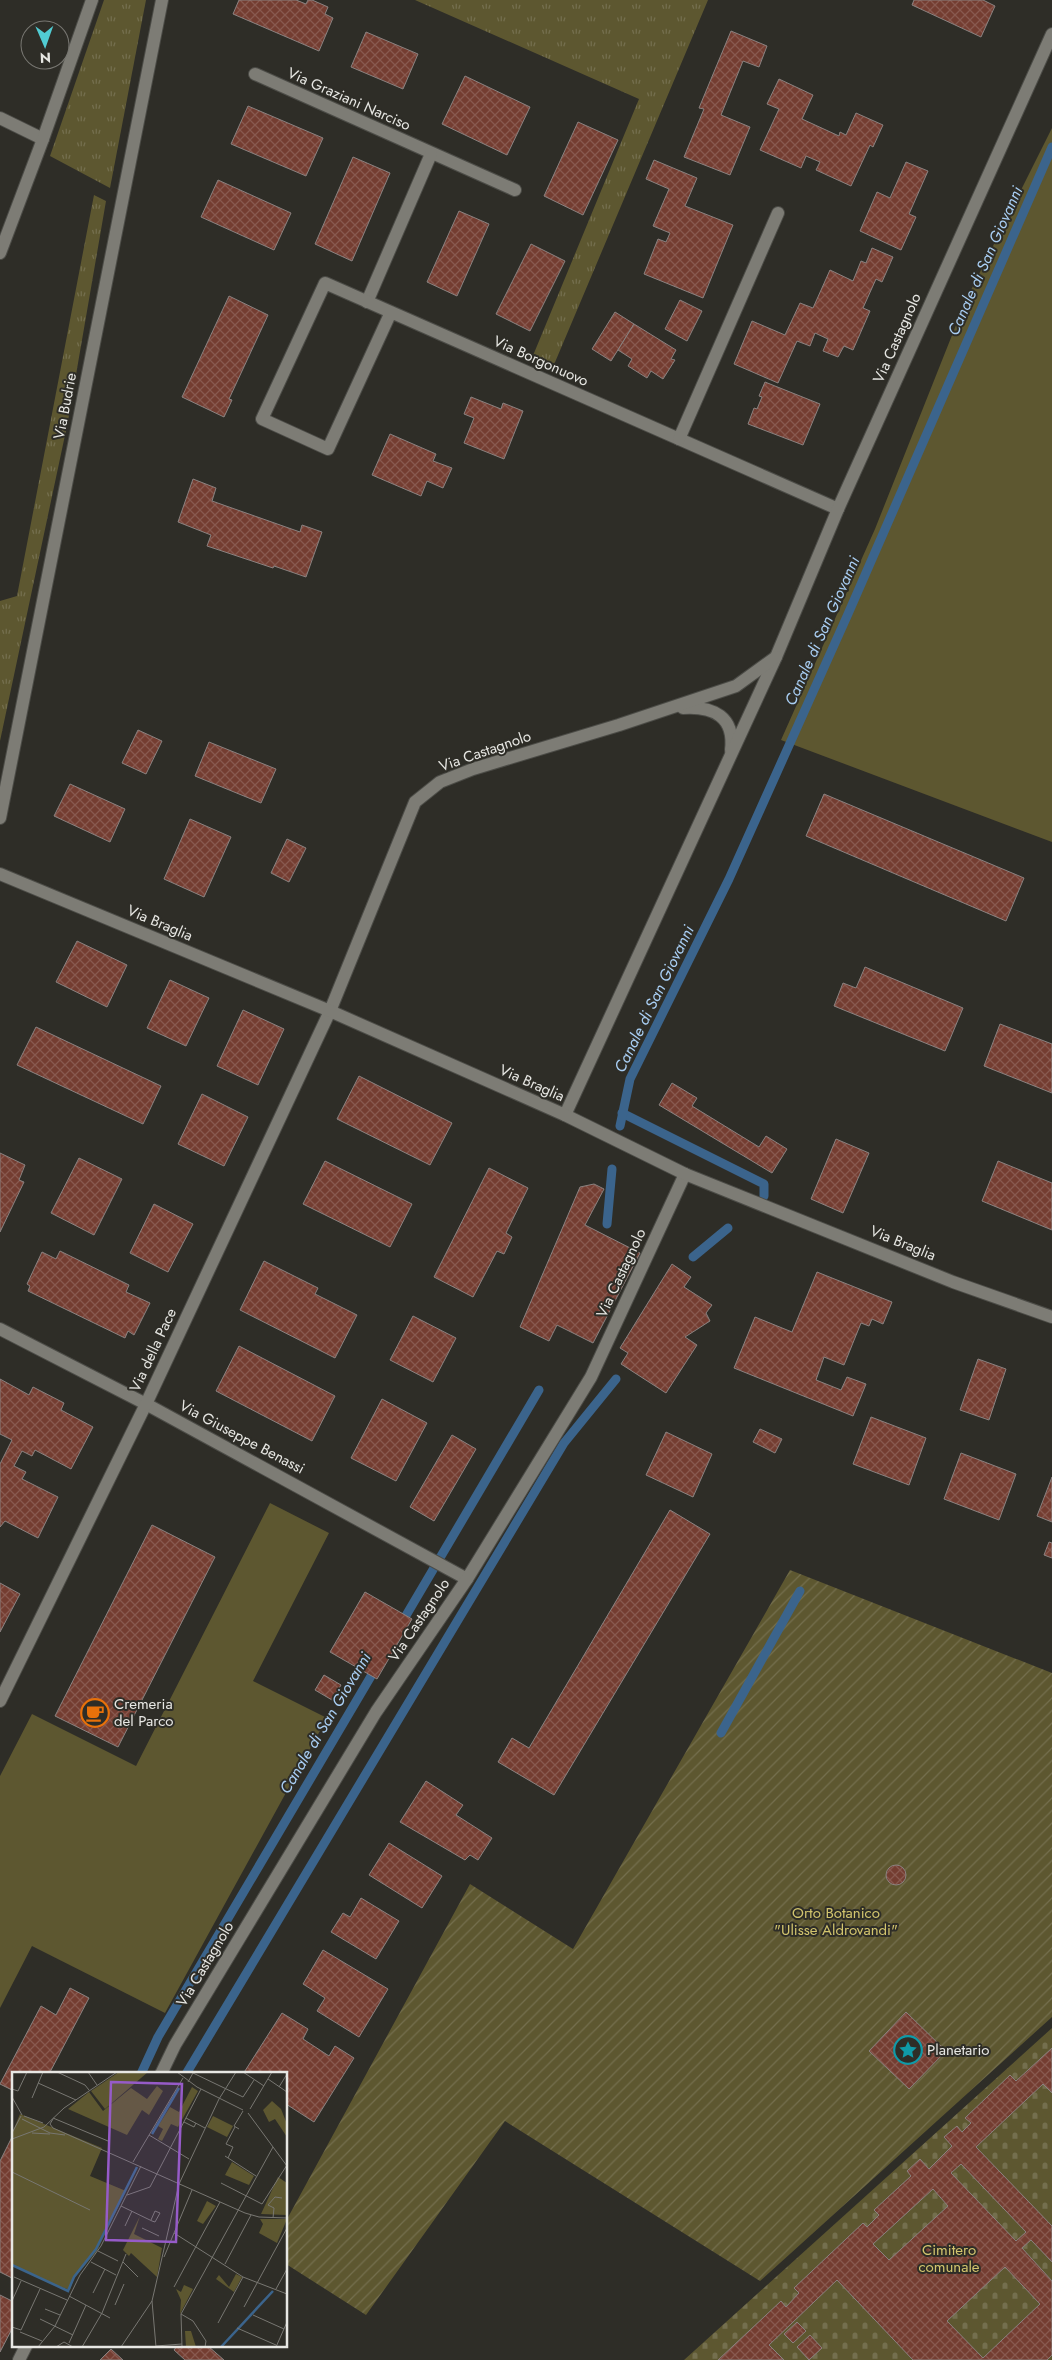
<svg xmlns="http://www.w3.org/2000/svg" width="1052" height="2360" viewBox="0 0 1052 2360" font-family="Jost,sans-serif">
	<defs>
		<pattern id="grass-tufts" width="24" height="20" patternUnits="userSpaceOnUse" patternTransform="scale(1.25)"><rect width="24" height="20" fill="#5d5730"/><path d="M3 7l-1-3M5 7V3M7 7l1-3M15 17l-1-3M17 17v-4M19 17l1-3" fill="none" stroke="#746f4e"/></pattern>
		<pattern id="cemetery-stones" width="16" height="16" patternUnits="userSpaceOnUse" patternTransform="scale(1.25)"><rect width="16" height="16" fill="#5d5730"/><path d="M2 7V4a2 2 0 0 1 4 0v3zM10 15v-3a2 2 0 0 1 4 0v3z" fill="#746f4e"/></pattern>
		<pattern id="garden-furrows" width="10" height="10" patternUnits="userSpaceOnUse" patternTransform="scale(1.25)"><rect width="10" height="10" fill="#5d5730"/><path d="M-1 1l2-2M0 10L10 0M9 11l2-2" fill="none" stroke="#746f4e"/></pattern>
		<pattern id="building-cross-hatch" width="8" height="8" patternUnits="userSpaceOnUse" patternTransform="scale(1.25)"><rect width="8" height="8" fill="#743d31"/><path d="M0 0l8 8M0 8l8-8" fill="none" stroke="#88594f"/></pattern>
	</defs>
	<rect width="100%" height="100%" fill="#2e2d27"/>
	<g fill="url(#grass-tufts)">
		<polygon points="104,0 146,0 110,188 50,156"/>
		<polygon points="415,0 708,0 553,367 532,358 639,99"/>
		<polygon points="94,195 106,201 68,421 0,741 0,601 17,596"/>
	</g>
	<polygon fill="url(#cemetery-stones)" points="1052,2028 1052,2360 684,2360"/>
	<g fill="#5d5730">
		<polygon points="1052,128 1052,842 781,740 875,529 966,300"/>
		<polygon points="270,1503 329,1533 253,1681 327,1718 165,2013 32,1946 0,2008 0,1776 32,1714 136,1766"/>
	</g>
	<polygon fill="url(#garden-furrows)" points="790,1570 1052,1673 1052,2017 760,2281 505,2121 366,2315 286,2264 286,2221 470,1884 573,1949"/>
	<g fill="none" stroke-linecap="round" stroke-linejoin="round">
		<g stroke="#3b648c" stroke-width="9">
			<polyline points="622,1113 764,1184 764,1196"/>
			<polyline points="620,1126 630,1079 729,879 848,614 1052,147"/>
			<polyline points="607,1224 612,1169"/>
			<polyline points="693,1257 728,1228"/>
			<polyline points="401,1624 539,1390"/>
			<polyline points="721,1733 800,1591"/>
			<polyline points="141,2074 158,2037 377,1666"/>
			<polyline points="186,2074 564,1443 616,1379"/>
		</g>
	</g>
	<g fill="url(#building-cross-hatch)" stroke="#8a8280" fill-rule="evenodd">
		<polygon points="239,0 296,0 306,4 308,0 312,0 328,7 325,14 333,18 319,51 233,14"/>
		<polygon points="914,0 983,0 995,6 981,37 912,5"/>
		<polygon points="731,31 767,46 759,67 743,61 721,115 750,127 730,175 684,157 704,109 699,108"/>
		<polygon points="366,32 418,54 403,89 351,67"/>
		<polygon points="465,76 530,107 507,155 442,124"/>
		<polygon points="779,79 813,95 802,119 839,136 840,132 846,135 856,113 883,125 873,147 870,145 851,186 816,170 820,162 806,156 801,168 760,150 779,109 767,104"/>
		<polygon points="248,106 323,138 306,176 231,144"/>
		<polygon points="578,122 618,140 583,215 544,196"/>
		<polygon points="353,157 390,173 352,261 315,244"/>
		<polygon points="654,160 697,178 685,206 733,225 703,298 644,274 658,239 666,242 670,233 653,226 669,189 646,179"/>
		<polygon points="906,162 928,171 909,214 916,217 901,250 860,231 877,192 890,198"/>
		<polygon points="218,180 291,213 274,250 201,217"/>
		<polygon points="459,211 489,224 457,296 427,282"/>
		<polygon points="531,244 565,261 530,331 496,314"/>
		<polygon points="872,248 893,257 882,282 876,279 863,308 870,311 853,350 844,346 838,357 823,351 828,339 815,333 810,346 797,341 778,383 734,364 752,321 785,335 800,303 813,308 830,270 853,281 861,261 866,263"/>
		<polygon points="229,296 268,315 229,399 232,400 224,417 182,397"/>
		<polygon points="680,300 702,311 687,341 665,329"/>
		<polygon points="615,312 634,324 611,361 592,349"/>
		<polygon points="634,324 676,350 671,359 675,360 663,379 651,371 647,378 628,366 632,359 618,350"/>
		<polygon points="765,382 820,404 803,445 748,424 754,408 757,409 762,397 759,396"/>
		<polygon points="471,397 501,409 503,403 523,411 504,459 464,443 474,418 464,414"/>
		<polygon points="390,434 436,454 433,461 452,468 443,488 427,481 421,496 372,475"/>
		<polygon points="193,479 216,488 212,501 300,532 302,525 322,532 306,577 274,566 273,568 207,546 211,535 178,522"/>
		<polygon points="138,730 162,741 146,774 122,763"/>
		<polygon points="209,742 276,769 261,803 195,776"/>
		<polygon points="70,784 125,809 110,842 54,816"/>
		<polygon points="824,794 1024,878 1006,921 806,836"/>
		<polygon points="190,819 231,837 204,897 164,879"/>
		<polygon points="287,839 306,848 289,882 271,873"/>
		<polygon points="77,941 127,965 107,1007 56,982"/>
		<polygon points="865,967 963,1008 945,1051 834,1006 843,983 856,988"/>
		<polygon points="170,980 209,998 186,1046 147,1028"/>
		<polygon points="243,1010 284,1029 258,1085 217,1066"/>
		<polygon points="1000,1024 1052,1044 1052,1093 984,1066"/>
		<polygon points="36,1027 161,1086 143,1124 17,1065"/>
		<polygon points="359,1076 452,1123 430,1165 337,1119"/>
		<polygon points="672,1083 697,1098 692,1106 759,1147 766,1136 787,1149 772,1173 659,1105"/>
		<polygon points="202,1094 248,1117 224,1166 178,1144"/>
		<polygon points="836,1139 869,1153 843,1213 811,1199"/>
		<polygon points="0,1153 25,1165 19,1180 24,1182 0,1232"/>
		<polygon points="79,1158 122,1179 94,1235 51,1213"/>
		<polygon points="325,1161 412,1204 390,1247 303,1204"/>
		<polygon points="998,1161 1052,1183 1052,1230 982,1201"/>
		<polygon points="489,1168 528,1188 506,1233 512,1237 504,1254 497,1251 473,1297 434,1277"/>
		<polygon points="594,1184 604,1189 585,1225 640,1253 593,1343 557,1325 549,1341 520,1327 580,1187"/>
		<polygon points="154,1204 193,1224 168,1272 130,1253"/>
		<polygon points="60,1251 129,1285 126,1292 150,1303 134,1335 128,1331 125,1338 28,1291 30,1286 27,1284 42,1252 56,1259"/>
		<polygon points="264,1261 318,1288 315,1294 357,1315 335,1358 240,1310"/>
		<polygon points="672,1264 691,1277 684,1287 712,1305 706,1313 710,1321 685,1337 697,1345 666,1393 621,1364 628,1353 620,1348"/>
		<polygon points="817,1272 892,1302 883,1324 872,1319 869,1326 861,1323 844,1365 824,1357 816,1380 841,1390 847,1377 866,1384 853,1416 734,1368 755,1317 792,1332"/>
		<polygon points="413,1316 456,1338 433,1382 390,1360"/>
		<polygon points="239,1346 335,1396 312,1441 216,1391"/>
		<polygon points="978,1359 1006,1369 989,1420 960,1410"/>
		<polygon points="0,1379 29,1395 33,1387 64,1403 61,1410 93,1427 71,1469 35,1450 32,1456 22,1451 14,1466 26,1472 22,1479 58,1497 38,1538 5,1521 0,1527 0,1464 12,1440 0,1434"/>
		<polygon points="382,1399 427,1423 396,1481 351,1458"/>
		<polygon points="871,1417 926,1438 909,1485 853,1464"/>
		<polygon points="760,1429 782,1439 775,1453 753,1442"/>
		<polygon points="666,1432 712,1454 693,1497 646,1475"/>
		<polygon points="452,1435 476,1449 434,1521 410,1507"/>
		<polygon points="961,1453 1016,1474 999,1520 944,1499"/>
		<polygon points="1052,1477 1052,1522 1037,1516"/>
		<polygon points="670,1510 710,1534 554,1795 498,1762 512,1738 529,1748"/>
		<polygon points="152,1525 215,1557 118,1747 55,1716"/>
		<polygon points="1049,1542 1052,1543 1052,1558 1044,1555"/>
		<polygon points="0,1583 20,1594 0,1632"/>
		<polygon points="365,1592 412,1619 377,1679 330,1652"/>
		<polygon points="324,1675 341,1685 332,1700 315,1690"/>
		<polygon points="426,1781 463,1805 456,1815 492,1838 478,1860 470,1855 465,1860 400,1822"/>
		<polygon points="389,1843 442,1876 422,1908 369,1875"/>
		<circle cx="896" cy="1875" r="10"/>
		<polygon points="361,1898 399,1921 376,1959 331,1932 343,1913 350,1917"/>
		<polygon points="323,1950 388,1989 359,2037 317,2011 325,1998 303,1984"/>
		<polygon points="70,1988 89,1998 49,2074 14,2074 14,2091 0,2084 41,2006 56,2015"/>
		<polygon points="906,2012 946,2051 909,2089 869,2051"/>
		<polygon points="282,2013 308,2029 303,2039 329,2056 335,2046 354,2058 314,2122 286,2104 286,2074 243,2074"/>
		<path d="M1052,2048V2093L1043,2084L976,2147L1052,2226V2262L1031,2240L1022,2248L1052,2281V2355L1047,2360H913L837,2280L769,2345L784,2360H718L781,2301L786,2307L799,2293L794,2288L863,2223L867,2227L879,2215L874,2210L911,2176L907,2171L920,2159L929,2169L952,2146L944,2137L957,2126L962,2132L971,2123L965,2118L1010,2075L1016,2081ZM961,2164L1026,2232L1016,2241L951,2173ZM933,2189L948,2206L889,2260L873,2244ZM1005,2267L1040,2304L983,2358L947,2321Z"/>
		<polygon points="14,2133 14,2279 0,2272 0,2161"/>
		<polygon points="0,2295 14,2302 14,2325 0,2352"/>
		<polygon points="797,2322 806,2331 793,2343 784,2334"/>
		<polygon points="810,2335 822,2348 809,2360 797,2347"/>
		<polygon points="177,2346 208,2346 224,2360 185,2360 174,2350"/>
		<polygon points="111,2349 123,2360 100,2360"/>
	</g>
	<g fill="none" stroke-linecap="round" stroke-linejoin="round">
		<defs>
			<g id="minor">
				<polyline points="255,74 515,190"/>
				<polyline points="0,118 43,139"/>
				<polyline points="0,253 43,139 92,0"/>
				<polyline points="367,302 431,154"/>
				<polyline points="391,312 328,449 262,419 325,283 838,509"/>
				<polyline points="679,439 778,213"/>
				<path d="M683,708C714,706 735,717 731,750"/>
				<polyline points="565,1115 776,657 838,509 1052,34"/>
				<polyline points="0,1329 146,1404 467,1579"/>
				<polyline points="0,1701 146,1404 330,1011 415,802 440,782 473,769 619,725 736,686 776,657"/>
				<polyline points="161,2074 175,2045 376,1712 467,1579 591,1377 685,1174"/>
				<polyline points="19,2360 26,2346"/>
			</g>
			<polyline id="tertiary" points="0,874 330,1011 565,1115 685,1174 953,1282 1052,1317"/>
			<polyline id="secondary" points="0,818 162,0"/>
		</defs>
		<use href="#minor" stroke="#4c4c47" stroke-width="14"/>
		<use href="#tertiary" stroke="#4c4c47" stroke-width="14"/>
		<use href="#secondary" stroke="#4c4c47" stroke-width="14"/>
		<use href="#minor" stroke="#7d7c75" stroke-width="12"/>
		<use href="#tertiary" stroke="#7d7c75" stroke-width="12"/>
		<use href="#secondary" stroke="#7d7c75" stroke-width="12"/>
	</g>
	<defs>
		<symbol id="cafe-ring" viewBox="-11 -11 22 22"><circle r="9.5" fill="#2e2d27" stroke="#e8710a" stroke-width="1.5"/><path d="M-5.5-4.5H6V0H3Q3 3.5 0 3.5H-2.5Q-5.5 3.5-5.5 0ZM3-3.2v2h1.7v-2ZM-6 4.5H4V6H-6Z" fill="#e8710a"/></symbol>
		<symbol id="sight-ring" viewBox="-11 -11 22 22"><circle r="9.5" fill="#2e2d27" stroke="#0f9aa8" stroke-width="1.5"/><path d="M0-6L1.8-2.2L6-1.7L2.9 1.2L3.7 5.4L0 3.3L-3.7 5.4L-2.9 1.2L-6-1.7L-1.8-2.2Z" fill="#0f9aa8"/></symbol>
	</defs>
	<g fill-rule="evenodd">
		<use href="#cafe-ring" x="79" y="1697" width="32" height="32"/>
		<use href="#sight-ring" x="892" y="2034" width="32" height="32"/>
	</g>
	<g text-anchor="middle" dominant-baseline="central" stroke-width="4" stroke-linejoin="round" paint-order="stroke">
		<g font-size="15" fill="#e7e7e3" stroke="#2e2d27">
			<text transform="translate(349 99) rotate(24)">Via Graziani Narciso</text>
			<text transform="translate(897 338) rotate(-66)">Via Castagnolo</text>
			<text transform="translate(541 361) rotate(24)">Via Borgonuovo</text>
			<text transform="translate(65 406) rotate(-79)">Via Budrie</text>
			<text transform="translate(485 751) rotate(-19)">Via Castagnolo</text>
			<text transform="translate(160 923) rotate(23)">Via Braglia</text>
			<text transform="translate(532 1083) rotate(24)">Via Braglia</text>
			<text transform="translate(903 1243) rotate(22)">Via Braglia</text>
			<text transform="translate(621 1273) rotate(-65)">Via Castagnolo</text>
			<text transform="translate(153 1350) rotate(-65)">Via della Pace</text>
			<text transform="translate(242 1437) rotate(28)">Via Giuseppe Benassi</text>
			<text transform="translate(419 1620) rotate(-56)">Via Castagnolo</text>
			<text transform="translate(205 1964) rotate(-59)">Via Castagnolo</text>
		</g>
		<g font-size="15" fill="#e7e7e3" stroke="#2e2d27" text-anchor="start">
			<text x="114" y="1704">Cremeria<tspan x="114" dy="17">del Parco</tspan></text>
			<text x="927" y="2050">Planetario</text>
		</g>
		<g font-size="15" fill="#d3c56e" stroke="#2e2d27">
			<text x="836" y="1913">Orto Botanico<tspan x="836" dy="17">"Ulisse Aldrovandi"</tspan></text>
			<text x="949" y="2250">Cimitero<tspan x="949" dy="17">comunale</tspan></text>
		</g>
		<g font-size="16" font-style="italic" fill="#a9cef3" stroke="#2e2d27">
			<text transform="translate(985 261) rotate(-66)">Canale di San Giovanni</text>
			<text transform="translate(822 631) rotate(-66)">Canale di San Giovanni</text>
			<text transform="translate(654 999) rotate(-64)">Canale di San Giovanni</text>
			<text transform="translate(325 1723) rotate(-59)">Canale di San Giovanni</text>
		</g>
	</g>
	<g transform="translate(12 2072)">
		<rect width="275" height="275" fill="#2e2d27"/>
		<path d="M128,144L122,162L150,176L145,205L119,181L117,184L111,178ZM224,202L230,205L222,220L204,207L207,203L217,215ZM172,213L181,217L168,242L169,228L164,217L169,220ZM173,259H179L184,275H174Z" fill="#5d5730"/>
		<path d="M107,0H136L93,37L79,19Z" fill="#5d5730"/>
		<path d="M180,15L186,19L166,55L159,52L150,69L146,67L151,57L146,54L158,35L167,40ZM260,29L269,37L275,52V65L263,47L257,50L251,38ZM8,42L90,76L78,104L114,119L85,179L62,206L58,218L37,211L0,193V61ZM201,44L221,54L215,65L195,55ZM220,90L242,104L237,113L213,103ZM266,105L275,111V143L249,142ZM195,129L204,134L191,152L185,149ZM248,147H275L265,171L247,161L251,152Z" fill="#5d5730"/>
		<path d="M145,14L151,19L137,43L130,38L115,63L56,37L77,20L91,39L119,16L135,27Z" fill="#5d5730"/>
		<path fill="none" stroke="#3b648c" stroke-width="2.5" d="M140,62L167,16M0,193L56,219L62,205L84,177L125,95M209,275L261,219"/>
		<path fill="none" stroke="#787772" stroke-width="1" d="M45,0L73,13L77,18M76,0L85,13M165,0L185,15L231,38M231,0L252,14M256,7L275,20M176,10L181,1L231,25L242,8M26,11L64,28M267,15L275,2M0,17L6,19L15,0M0,25L10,43M20,26L31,0M207,27L224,0M238,37L260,0M236,41L275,94M12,44L31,51M41,46L96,69M174,46L193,56M10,47L38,61L53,63M41,47L38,52L41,56L233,141L247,145L275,146M172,50L182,55L184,51M227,57L222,54L231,39M0,61L9,44M20,61L38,62M137,63L177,87M0,67L32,55L52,36L105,0M213,84L244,104M216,86L221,75L214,72L223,55M121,90L171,6M0,100L78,138M209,111L250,132L275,93M115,123L138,115L189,17M109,134L140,149M261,146L262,136L256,133L263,125L270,126M139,148L143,139L148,141L143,150L140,149M113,154L120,139M130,156L147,164M162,161L231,205L275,222M86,179L106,189M152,185L180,118M79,190L104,203M111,190L126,205M213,192L239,143M2,205L55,228M162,215L208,130M264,217L275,197M81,221L93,197M57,224L98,246M0,229L9,209M103,233L112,212M232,235L275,156M33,237L48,243M169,242L181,249L194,269L193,275M241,243L272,257M28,247L61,263M206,251L231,205M0,255L9,258L28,217M225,256L264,273M8,260L30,269M57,271L74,233M144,274L170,272M26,275L43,254L68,203L89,174L129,94M44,275L52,270L61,275M70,275L90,241L114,182M109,275L140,229M144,275L140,229L167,112L207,27M170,275L169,242L261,75M264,275L275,250"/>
		<path fill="#965bc8" fill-opacity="0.15" stroke="#965bc8" stroke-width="2.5" d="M99,10L170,12L164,170L94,168Z"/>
		<rect width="275" height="275" fill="none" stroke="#e7e7e3" stroke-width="2.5"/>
	</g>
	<g transform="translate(45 45) rotate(178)"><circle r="24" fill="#2e2d27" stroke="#787772"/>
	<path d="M0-4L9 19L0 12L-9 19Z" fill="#51ccd3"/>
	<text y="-8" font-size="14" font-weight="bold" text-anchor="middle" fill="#e7e7e3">N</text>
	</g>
</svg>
